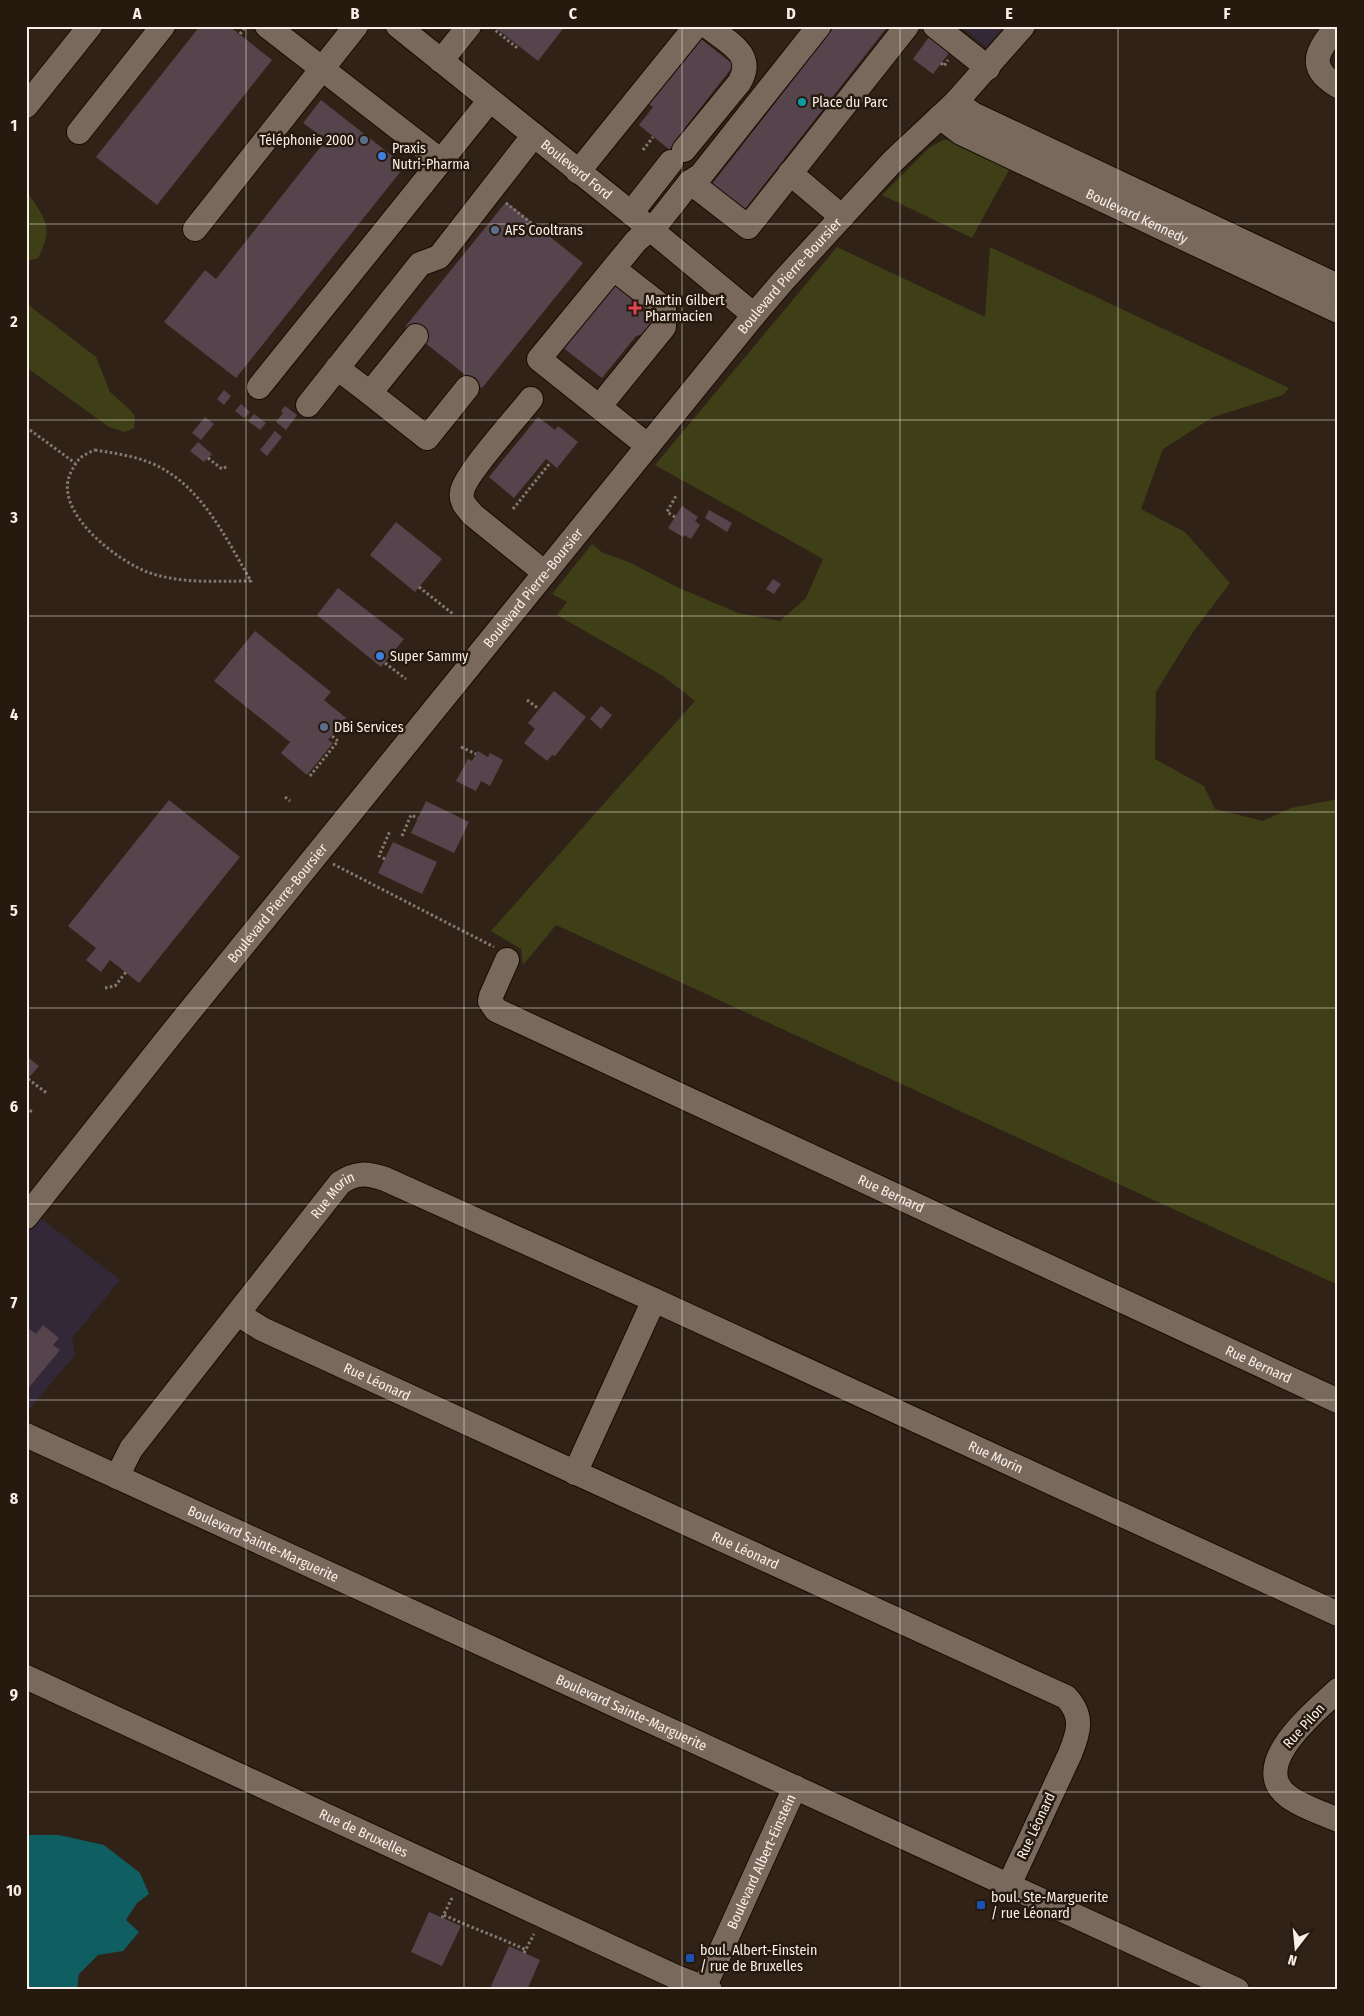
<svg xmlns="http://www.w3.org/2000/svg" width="1364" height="2016" viewBox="0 0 1364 2016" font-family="'Fira Sans Condensed',sans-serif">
	<rect width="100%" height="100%" fill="#302217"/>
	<g fill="#322838">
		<polygon points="960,26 1005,26 986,47"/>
		<polygon points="39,1217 120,1280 72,1338 75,1355 26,1413 26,1234"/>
	</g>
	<g fill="#3e3f16">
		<polygon points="943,140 951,140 1010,168 972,238 882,195 929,148"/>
		<path d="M26,190C44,218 55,225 38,258L27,261Z"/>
		<polygon points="837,247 985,317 990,247 1289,388 1283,395 1213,417 1163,449 1141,509 1185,532 1230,583 1193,632 1156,692 1155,759 1204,786 1215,809 1263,821 1291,808 1338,799 1338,1285 556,925 523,965 521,949 491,931 695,701 663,676 557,615 567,602 552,594 592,544 603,553 629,562 677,587 738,613 780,621 806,598 823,559 655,465"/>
		<polygon points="26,303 96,357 110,392 128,408 135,416 134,428 125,432 109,427 26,367"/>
	</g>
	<polygon fill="#0e5e62" points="26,1835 59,1835 104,1845 140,1873 149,1894 137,1903 126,1920 139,1932 123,1951 98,1955 79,1974 77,1990 26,1990"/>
	<g fill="#56444d">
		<polygon points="200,26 229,26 272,60 157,205 96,157"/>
		<polygon points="499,26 565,26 538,61 497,29"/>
		<polygon points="835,26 888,26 745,209 712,184"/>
		<polygon points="929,37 949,53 933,74 913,59"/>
		<polygon points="701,39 734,65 684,129 686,131 670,150 639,125 653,107 649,104"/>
		<polygon points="321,100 405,166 236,378 164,322 205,270 216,279 326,140 303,123"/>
		<polygon points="506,202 583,263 482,388 405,327"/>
		<polygon points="620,286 654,312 656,322 647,333 636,336 602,378 562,347 609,287"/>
		<polygon points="224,390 231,396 224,405 217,399"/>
		<polygon points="241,404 250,412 244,418 235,411"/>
		<polygon points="285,406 297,415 286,430 276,422 283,413 281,411"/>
		<polygon points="254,414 266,423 260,430 248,421"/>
		<polygon points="205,417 214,424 201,440 192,433"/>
		<polygon points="538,417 555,430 558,426 578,442 557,468 546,459 514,498 489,477"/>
		<polygon points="275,431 282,437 267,456 260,450"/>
		<polygon points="198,442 212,454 204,462 190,451"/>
		<polygon points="682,506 698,517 695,521 700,525 691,539 684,535 683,537 668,528"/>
		<polygon points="709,510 732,523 727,532 705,518"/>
		<polygon points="396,522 442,559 415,592 370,555"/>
		<polygon points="773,579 781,584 774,594 766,589"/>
		<polygon points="338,588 404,639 381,667 317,615"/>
		<polygon points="255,631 331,692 324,700 346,718 328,740 333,743 307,775 281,753 290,742 214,681"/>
		<polygon points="554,691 586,717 555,756 552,755 547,761 524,743 535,729 528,723"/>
		<polygon points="601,706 612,715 601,729 590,719"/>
		<polygon points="478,751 488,757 490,753 503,760 490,786 481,781 476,791 456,781 468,759 472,761"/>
		<polygon points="169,800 240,857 139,983 110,960 101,972 86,960 96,948 68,926"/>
		<polygon points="426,801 469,822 454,853 411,833"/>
		<polygon points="393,842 437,862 422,894 378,873"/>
		<polygon points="26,1056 39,1066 26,1081"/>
		<polygon points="43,1325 59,1338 53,1345 60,1350 26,1391 26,1330 28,1328 36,1334"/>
		<polygon points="429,1912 461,1926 442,1966 411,1952"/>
		<polygon points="509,1946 540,1960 527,1990 499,1990 491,1986"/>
	</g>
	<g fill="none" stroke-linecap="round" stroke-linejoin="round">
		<defs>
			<g id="minor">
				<polyline points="267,26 441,161 490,100"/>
				<path id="s1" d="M398,26L631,213L754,315"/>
				<polyline points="935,26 988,68"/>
				<path d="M1337,26C1318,50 1305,67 1338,86"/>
				<polyline points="441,61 469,26"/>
				<polyline points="956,102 973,114 1338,286"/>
				<polyline points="26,106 90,26"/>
				<path id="s2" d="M940,117L961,133L1338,311"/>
				<polyline points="79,132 163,26"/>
				<path d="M684,150L739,83C757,54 727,42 707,26"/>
				<polyline points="578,172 696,26"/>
				<polyline points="790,173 842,217"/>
				<polyline points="690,182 701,175 819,26"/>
				<polyline points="631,213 671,162"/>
				<polyline points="195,229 356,26"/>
				<polyline points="337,368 370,393 416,336"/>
				<polyline points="259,387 441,161"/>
				<polyline points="370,393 427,438 467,388"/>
				<path d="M531,399C518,416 464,475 462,492C460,502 467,508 473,515L545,573"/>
				<polyline points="308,405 420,264 439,257 534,135"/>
				<polyline points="599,407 664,327 664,308 614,269"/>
				<polyline points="648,446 539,359 636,241 660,220 690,182 748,227 907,26"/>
				<path id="s3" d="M507,960L491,996L490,1001L496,1010L1338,1401"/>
				<path id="s4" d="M26,1217L172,1033L754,315L783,281L893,161L956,102L1023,26"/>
				<path id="s5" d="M238,1314L262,1329L1066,1697C1084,1716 1079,1732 1070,1754L1009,1885"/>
				<path id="s6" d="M26,1435L1237,1990"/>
				<polyline points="575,1473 654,1300"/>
				<path id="s7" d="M117,1477L131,1449L340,1183C356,1172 367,1173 385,1179L654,1300L1338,1614"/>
				<path id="s8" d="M26,1677L676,1977L710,1990"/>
				<path d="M1338,1690C1316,1711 1246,1766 1289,1797C1303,1807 1322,1813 1338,1820"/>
				<path id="s9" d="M703,1990L795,1787"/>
			</g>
		</defs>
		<use href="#minor" stroke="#170b03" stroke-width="26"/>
		<g stroke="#84786f" stroke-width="3" stroke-dasharray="2.5 2.5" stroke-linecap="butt">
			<polyline points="496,26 495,30 516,47 518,45"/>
			<polyline points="240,34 246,26"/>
			<polyline points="941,63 944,66 948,60"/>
			<polyline points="643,150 653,137"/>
			<polyline points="506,203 535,226"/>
			<polyline points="26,427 75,463"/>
			<path d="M95,450C114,453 134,456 151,463C201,484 225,537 251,581C217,581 183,584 150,573C118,562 51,511 71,472C78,458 81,456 95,450Z"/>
			<polyline points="208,458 222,469 228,466"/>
			<polyline points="513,509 550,463"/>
			<polyline points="675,517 667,512 677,494"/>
			<polyline points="419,587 453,614"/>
			<polyline points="385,663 406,679"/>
			<polyline points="527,700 539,709"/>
			<polyline points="461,747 476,754"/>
			<polyline points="310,776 338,741 332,736"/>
			<polyline points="285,797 290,801"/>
			<polyline points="402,836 411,815 418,818"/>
			<polyline points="385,859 379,856 390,831"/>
			<polyline points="333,864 494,947"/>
			<polyline points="105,988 115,986 126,972"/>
			<polyline points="28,1079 48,1094"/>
			<polyline points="26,1107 33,1113"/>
			<polyline points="26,1326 28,1328 26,1330"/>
			<path d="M444,1915C471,1928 499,1937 526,1950"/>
			<polyline points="442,1918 453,1896"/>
			<polyline points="524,1953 534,1934"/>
		</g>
		<use href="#minor" stroke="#79685c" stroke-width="24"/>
	</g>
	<path fill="none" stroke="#f8efe8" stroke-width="1" stroke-opacity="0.55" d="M246,26V1990M464,26V1990M682,26V1990M900,26V1990M1118,26V1990M26,224H1338M26,420H1338M26,616H1338M26,812H1338M26,1008H1338M26,1204H1338M26,1400H1338M26,1596H1338M26,1792H1338"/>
	<circle fill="#0f9aa8" stroke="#26190e" stroke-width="2" cx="802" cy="102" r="5"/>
	<g fill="#5c6f8a" stroke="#26190e" stroke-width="2">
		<circle cx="364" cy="140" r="5"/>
		<circle cx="495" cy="230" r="5"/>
		<circle cx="324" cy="727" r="5"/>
	</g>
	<g fill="#3f7fe0" stroke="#26190e" stroke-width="2">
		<circle cx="382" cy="156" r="5"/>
		<circle cx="380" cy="656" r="5"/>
	</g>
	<path fill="#e0444e" stroke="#26190e" stroke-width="2" d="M632.5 300.5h5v5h5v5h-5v5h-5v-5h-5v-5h5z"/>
	<g fill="#1a4fb4" stroke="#26190e" stroke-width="2">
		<rect x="976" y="1900" width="10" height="10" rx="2.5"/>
		<rect x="685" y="1953" width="10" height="10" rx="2.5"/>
	</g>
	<g text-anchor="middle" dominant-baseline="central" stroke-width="5" stroke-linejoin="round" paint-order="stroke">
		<g font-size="14" fill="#f8efe8" stroke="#26190e" text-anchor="start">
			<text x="812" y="102">Place du Parc</text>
			<text x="354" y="140" text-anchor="end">Téléphonie 2000</text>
			<text x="392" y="148">Praxis<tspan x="392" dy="16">Nutri-Pharma</tspan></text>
			<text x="505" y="230">AFS Cooltrans</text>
			<text x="645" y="300">Martin Gilbert<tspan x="645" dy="16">Pharmacien</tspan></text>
			<text x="390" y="656">Super Sammy</text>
			<text x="334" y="727">DBi Services</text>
			<text x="991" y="1897">boul. Ste-Marguerite<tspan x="991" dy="16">/ rue Léonard</tspan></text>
			<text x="700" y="1950">boul. Albert-Einstein<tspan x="700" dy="16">/ rue de Bruxelles</tspan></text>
		</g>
		<g font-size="14" fill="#f8efe8" stroke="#26190e">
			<text stroke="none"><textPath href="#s1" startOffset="229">Boulevard Ford</textPath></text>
			<text stroke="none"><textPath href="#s2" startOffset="221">Boulevard Kennedy</textPath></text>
			<text stroke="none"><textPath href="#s4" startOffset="1212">Boulevard Pierre-Boursier</textPath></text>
			<text stroke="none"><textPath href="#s4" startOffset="808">Boulevard Pierre-Boursier</textPath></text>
			<text stroke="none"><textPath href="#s4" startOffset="402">Boulevard Pierre-Boursier</textPath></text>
			<text stroke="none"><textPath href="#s3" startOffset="491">Rue Bernard</textPath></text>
			<text stroke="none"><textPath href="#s7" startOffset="356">Rue Morin</textPath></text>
			<text stroke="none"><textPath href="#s3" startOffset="896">Rue Bernard</textPath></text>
			<text stroke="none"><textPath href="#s5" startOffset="155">Rue Léonard</textPath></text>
			<text stroke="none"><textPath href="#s7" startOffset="1088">Rue Morin</textPath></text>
			<text stroke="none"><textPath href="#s6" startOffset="261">Boulevard Sainte-Marguerite</textPath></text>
			<text stroke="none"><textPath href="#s5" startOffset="560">Rue Léonard</textPath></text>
			<text stroke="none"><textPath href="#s6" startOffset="666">Boulevard Sainte-Marguerite</textPath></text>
			<text transform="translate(1304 1726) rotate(-48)">Rue Pilon</text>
			<text transform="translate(1036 1826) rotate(-65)">Rue Léonard</text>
			<text stroke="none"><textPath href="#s8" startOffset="372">Rue de Bruxelles</textPath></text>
			<text stroke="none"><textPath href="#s9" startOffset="141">Boulevard Albert-Einstein</textPath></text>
		</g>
	</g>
	<rect width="1364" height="2016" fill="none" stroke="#26190e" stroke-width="55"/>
	<g transform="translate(1296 1948) rotate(196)" stroke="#26190e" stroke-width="4" paint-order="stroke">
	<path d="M0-4L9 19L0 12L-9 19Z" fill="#f8efe8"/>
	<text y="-8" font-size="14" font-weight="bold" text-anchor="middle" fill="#f8efe8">N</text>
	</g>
	<rect x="28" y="28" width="1308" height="1960" fill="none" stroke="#f8efe8" stroke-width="2"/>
	<g font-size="16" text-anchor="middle" font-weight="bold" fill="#f8efe8">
		<text x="137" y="19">A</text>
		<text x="355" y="19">B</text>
		<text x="573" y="19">C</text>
		<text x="791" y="19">D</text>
		<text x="1009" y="19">E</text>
		<text x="1227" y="19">F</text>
		<text x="14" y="131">1</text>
		<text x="14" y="327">2</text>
		<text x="14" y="523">3</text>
		<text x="14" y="720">4</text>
		<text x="14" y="916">5</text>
		<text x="14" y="1112">6</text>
		<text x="14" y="1308">7</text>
		<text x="14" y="1504">8</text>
		<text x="14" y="1700">9</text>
		<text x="14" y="1896">10</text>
	</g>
</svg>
